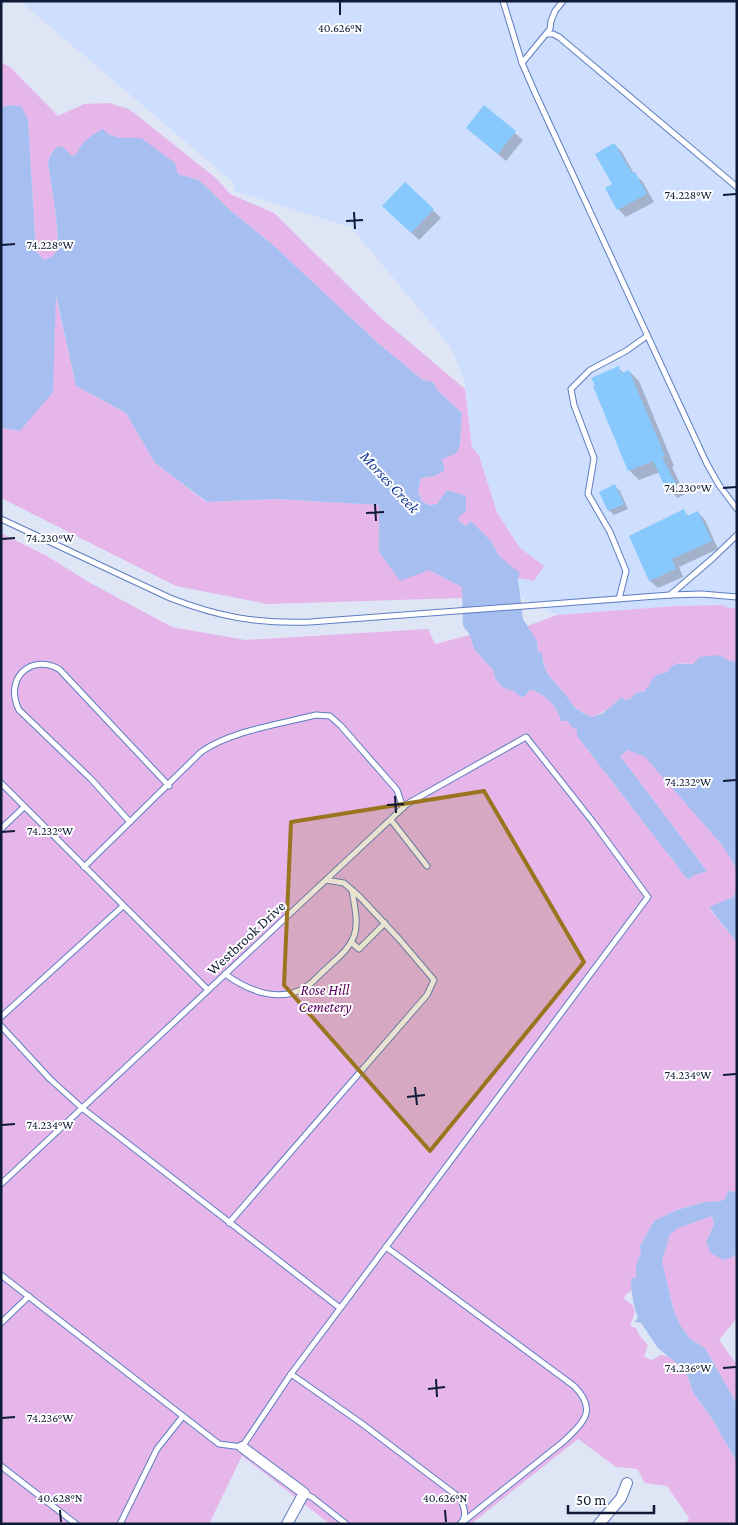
<svg xmlns="http://www.w3.org/2000/svg" width="738" height="1525" viewBox="0 0 738 1525" font-family="'Crimson Pro',serif">
	<rect width="100%" height="100%" fill="#dee6f5"/>
	<polygon fill="#cddefe" points="20,1 737,1 737,608 728,608 723,605 675,606 557,615 521,597 518,578 534,581 544,566 519,547 497,512 479,456 472,447 464,378 450,346 351,227 234,191 234,183"/>
	<g fill="#e6b6ea">
		<path d="M1,62L10,67L58,116L84,104L109,103L129,109L217,179L230,194L274,213L382,319L465,389L472,447L479,456L497,512L519,547L544,566L534,581L518,578L499,556L492,542L471,521L466,526L458,521L459,517L437,504L430,505L422,502L418,490L421,478L435,476L442,459L460,444L462,413L438,391L433,382L423,380L379,344L272,244L231,211L199,180L178,174L156,150L141,138H119L108,134L76,155L72,156L57,147L52,152L48,162C50,179 62,239 56,251C54,257 49,258 44,260L37,252L35,235L28,119L12,105L1,107Z"/>
		<polygon points="55,292 76,386 126,413 155,463 206,502 275,499 380,505 379,552 429,570 462,587 462,598 268,604 176,586 1,498 1,428 20,431"/>
		<path d="M1,533L47,556L92,584L172,627L245,640L428,629L435,644L470,635L474,649L493,670L495,678L502,687L513,690L523,698L529,691L533,690C548,697 556,705 561,721H568L577,730V736L688,880L693,876L707,871L620,756L628,750L645,756L722,845L737,869V890L733,897L709,908L737,943V1192L728,1191L725,1199L721,1201L704,1202L677,1210L654,1221L640,1246L641,1253L636,1266V1277L631,1279V1291L626,1294L624,1299C638,1307 636,1312 630,1326L636,1328L639,1335L648,1345L644,1357L652,1360L660,1355L668,1356L682,1368L688,1377L693,1393L711,1417L737,1462V1524H686L689,1518L667,1486L645,1483L637,1469L616,1467L578,1439L471,1524H330L242,1456L209,1524H1Z"/>
		<path d="M723,605L728,608H737V662C717,660 698,666 679,663L667,672L662,673L645,691L636,693L630,699L625,700L593,717C575,710 576,708 564,693C552,677 544,676 542,653L538,652L537,641L527,626L557,615L675,606Z"/>
		<polygon points="712,1216 714,1225 706,1242 733,1257 737,1253 737,1318 719,1340 737,1365 737,1404 705,1348 690,1339 679,1323 673,1308 662,1261 670,1234 677,1228"/>
	</g>
	<g fill="#a6bff0">
		<path d="M12,105L21,106L28,119L35,235L37,252L44,260C49,258 54,257 56,251C62,239 50,179 48,162C51,154 53,147 62,146L72,156L76,155C81,143 91,135 103,129L108,134L119,138H141L175,163L178,174L199,180L231,211L272,244L379,344L423,380L433,382L438,391L462,413L460,444L457,453L442,459L445,470L435,476L421,478L418,490L422,502L430,505L437,504L447,490L466,496V511L459,517L458,521L466,526L471,521L492,542L499,556L520,573L518,578L523,619L537,641L538,652L542,653C544,676 552,677 564,693C576,708 574,710 593,717L603,713L622,697L625,700L630,699L636,693L645,691L646,688L649,687C652,675 657,675 667,672C673,661 683,664 693,664L700,657L720,655L727,660L737,662V869L722,845L645,757L628,750L620,756L707,871L693,876L688,880L577,736V730L572,727L568,721H561C556,705 548,697 533,690L529,691L523,698L513,691L502,687L495,678L493,670L474,649L470,635L463,626L462,587L429,570L400,581L379,552V505L275,499L207,502L155,463L126,413L76,386L56,295L53,392L20,431L1,428V107Z"/>
		<polygon points="737,890 737,943 709,907 733,897"/>
		<path d="M728,1191L737,1192V1253L733,1257L723,1260L711,1253L706,1242L714,1225L712,1216L678,1228L670,1234L662,1261L673,1308L679,1323L690,1339L705,1348L737,1404V1462L711,1417L693,1393L688,1377L682,1368L658,1348L641,1323L634,1322L638,1318C633,1304 631,1293 631,1279L636,1277V1266L641,1253L640,1246L654,1221L677,1210L704,1202L721,1201L725,1199Z"/>
	</g>
	<g fill="#0003">
		<polygon points="484,107 523,140 506,161 467,128"/>
		<polygon points="614,144 622,152 634,174 642,181 654,202 626,217 618,209 607,189 614,185"/>
		<polygon points="405,183 441,218 419,240 384,206"/>
		<polygon points="618,368 624,373 629,371 639,381 674,466 672,467 685,494 678,498 667,488 660,472 639,480 629,470"/>
		<polygon points="615,486 620,491 628,509 614,515 609,510"/>
		<polygon points="683,511 689,516 698,512 705,520 718,549 679,567 683,577 658,588 650,581 631,537"/>
	</g>
	<g fill="#87c9fd">
		<polygon points="484,105 516,131 498,154 466,128"/>
		<polygon points="614,143 632,173 635,172 647,194 617,210 605,188 612,184 595,154"/>
		<polygon points="405,182 434,209 411,233 382,206"/>
		<polygon points="619,366 621,373 629,370 665,456 662,457 676,484 666,489 653,461 628,471 593,386 595,385 591,378"/>
		<polygon points="615,484 624,504 608,511 599,492"/>
		<polygon points="684,509 687,516 698,511 712,541 672,559 676,569 649,581 629,536"/>
	</g>
	<g fill="none" stroke-linecap="round" stroke-linejoin="round">
		<defs>
			<g id="lane">
				<polyline points="503,1 522,63 536,95 707,464 719,485 737,509"/>
				<polyline points="547,34 553,34 559,37 737,187"/>
				<polyline points="522,63 550,29 551,21 555,11 563,1"/>
				<path d="M1,519L170,598C219,617 258,624 310,622L670,595L702,594L737,597"/>
				<polyline points="670,595 713,558 737,535"/>
				<polyline points="619,599 626,571 610,532 588,494 594,458 574,405 571,389 590,370 626,351 647,336"/>
				<polyline points="1,783 208,990"/>
				<polyline points="391,820 427,866"/>
				<path d="M130,822L91,779L19,710C4,680 29,653 59,669L169,786"/>
				<polyline points="1,829 24,807"/>
				<path d="M84,867L201,752C231,731 280,724 316,715L330,716L341,726L397,790L403,808"/>
				<polyline points="351,942 359,949 385,923"/>
				<path d="M225,974C250,992 283,1005 310,984C316,979 321,973 327,968C337,958 349,950 354,936C359,923 354,904 352,890"/>
				<polyline points="1,1017 123,906"/>
				<polyline points="1,1026 50,1079 82,1108 340,1308"/>
				<polyline points="1,1184 407,804 526,737 593,822 648,897 291,1374 242,1447 219,1444 1,1275"/>
				<polyline points="229,1223 427,995 434,980 400,940 360,897 344,883 326,880"/>
				<path d="M386,1247L574,1386C598,1410 584,1422 563,1442L464,1521"/>
				<polyline points="1,1323 29,1296"/>
				<path d="M291,1374L361,1423L460,1498C464,1507 468,1517 460,1524"/>
				<polyline points="1,1466 76,1524"/>
				<polyline points="304,1493 313,1498 346,1524"/>
				<polyline points="120,1524 157,1449 183,1416"/>
			</g>
			<g id="street">
				<polyline points="242,1447 304,1493 287,1524"/>
				<polyline points="599,1524 621,1498 627,1483"/>
			</g>
		</defs>
		<use href="#lane" stroke="#5d7dc0" stroke-width="7"/>
		<use href="#street" stroke="#5d7dc0" stroke-width="12"/>
		<use href="#lane" stroke="#fff" stroke-width="5"/>
		<use href="#street" stroke="#fff" stroke-width="10"/>
	</g>
	<path fill="#997520" fill-opacity="0.2" stroke="#997520" stroke-width="4" stroke-linejoin="round" d="M484,791L584,962L430,1151L284,985L291,822Z"/>
	<path fill="none" stroke="#0f1b36" stroke-width="2" d="M340,2V15M723,195L736,194M354,212L355,229M346,221L363,220M2,245L15,244M723,488L736,487M375,504L376,521M366,513L384,512M2,539L15,538M723,781L736,780M395,796L396,813M387,805L404,804M2,832L15,831M723,1075L736,1074M415,1087L417,1105M407,1097L425,1095M2,1125L15,1124M723,1368L736,1367M436,1379L437,1397M428,1389L445,1387M2,1418L15,1417M60,1510L61,1522M445,1510L446,1522"/>
	<g text-anchor="middle" dominant-baseline="central" stroke-width="4" stroke-linejoin="round" paint-order="stroke">
		<g font-size="15" fill="#0f1b36" stroke="#fff">
			<text transform="translate(246 938) rotate(-43)">Westbrook Drive</text>
		</g>
		<g font-size="15" font-style="italic" fill="#590162" stroke="#fff">
			<text x="325" y="990">Rose Hill<tspan x="325" dy="17">Cemetery</tspan></text>
		</g>
		<g font-size="16" font-style="italic" fill="#163b97" stroke="#fff">
			<text transform="translate(390 482) rotate(47)">Morses Creek</text>
		</g>
	</g>
	<g font-size="12" text-anchor="middle" fill="#0f1b36" stroke="#fff" stroke-width="4" stroke-linejoin="round" paint-order="stroke">
		<text x="340" y="32">40.626°N</text>
		<text x="688" y="199">74.228°W</text>
		<text x="50" y="249">74.228°W</text>
		<text x="688" y="492">74.230°W</text>
		<text x="50" y="542">74.230°W</text>
		<text x="688" y="786">74.232°W</text>
		<text x="50" y="835">74.232°W</text>
		<text x="688" y="1079">74.234°W</text>
		<text x="50" y="1129">74.234°W</text>
		<text x="688" y="1372">74.236°W</text>
		<text x="50" y="1422">74.236°W</text>
		<text x="60" y="1502">40.628°N</text>
		<text x="445" y="1502">40.626°N</text>
	</g>
	<rect width="738" height="1525" fill="none" stroke="#0f1b36" stroke-width="5"/>
	<path d="M568 1505v8h86v-8" fill="none" stroke="#0f1b36" stroke-width="2.5"/>
	<text x="576" y="1505" font-size="15" fill="#0f1b36" stroke="#ffffff" stroke-width="4" paint-order="stroke">50 m</text>
</svg>
